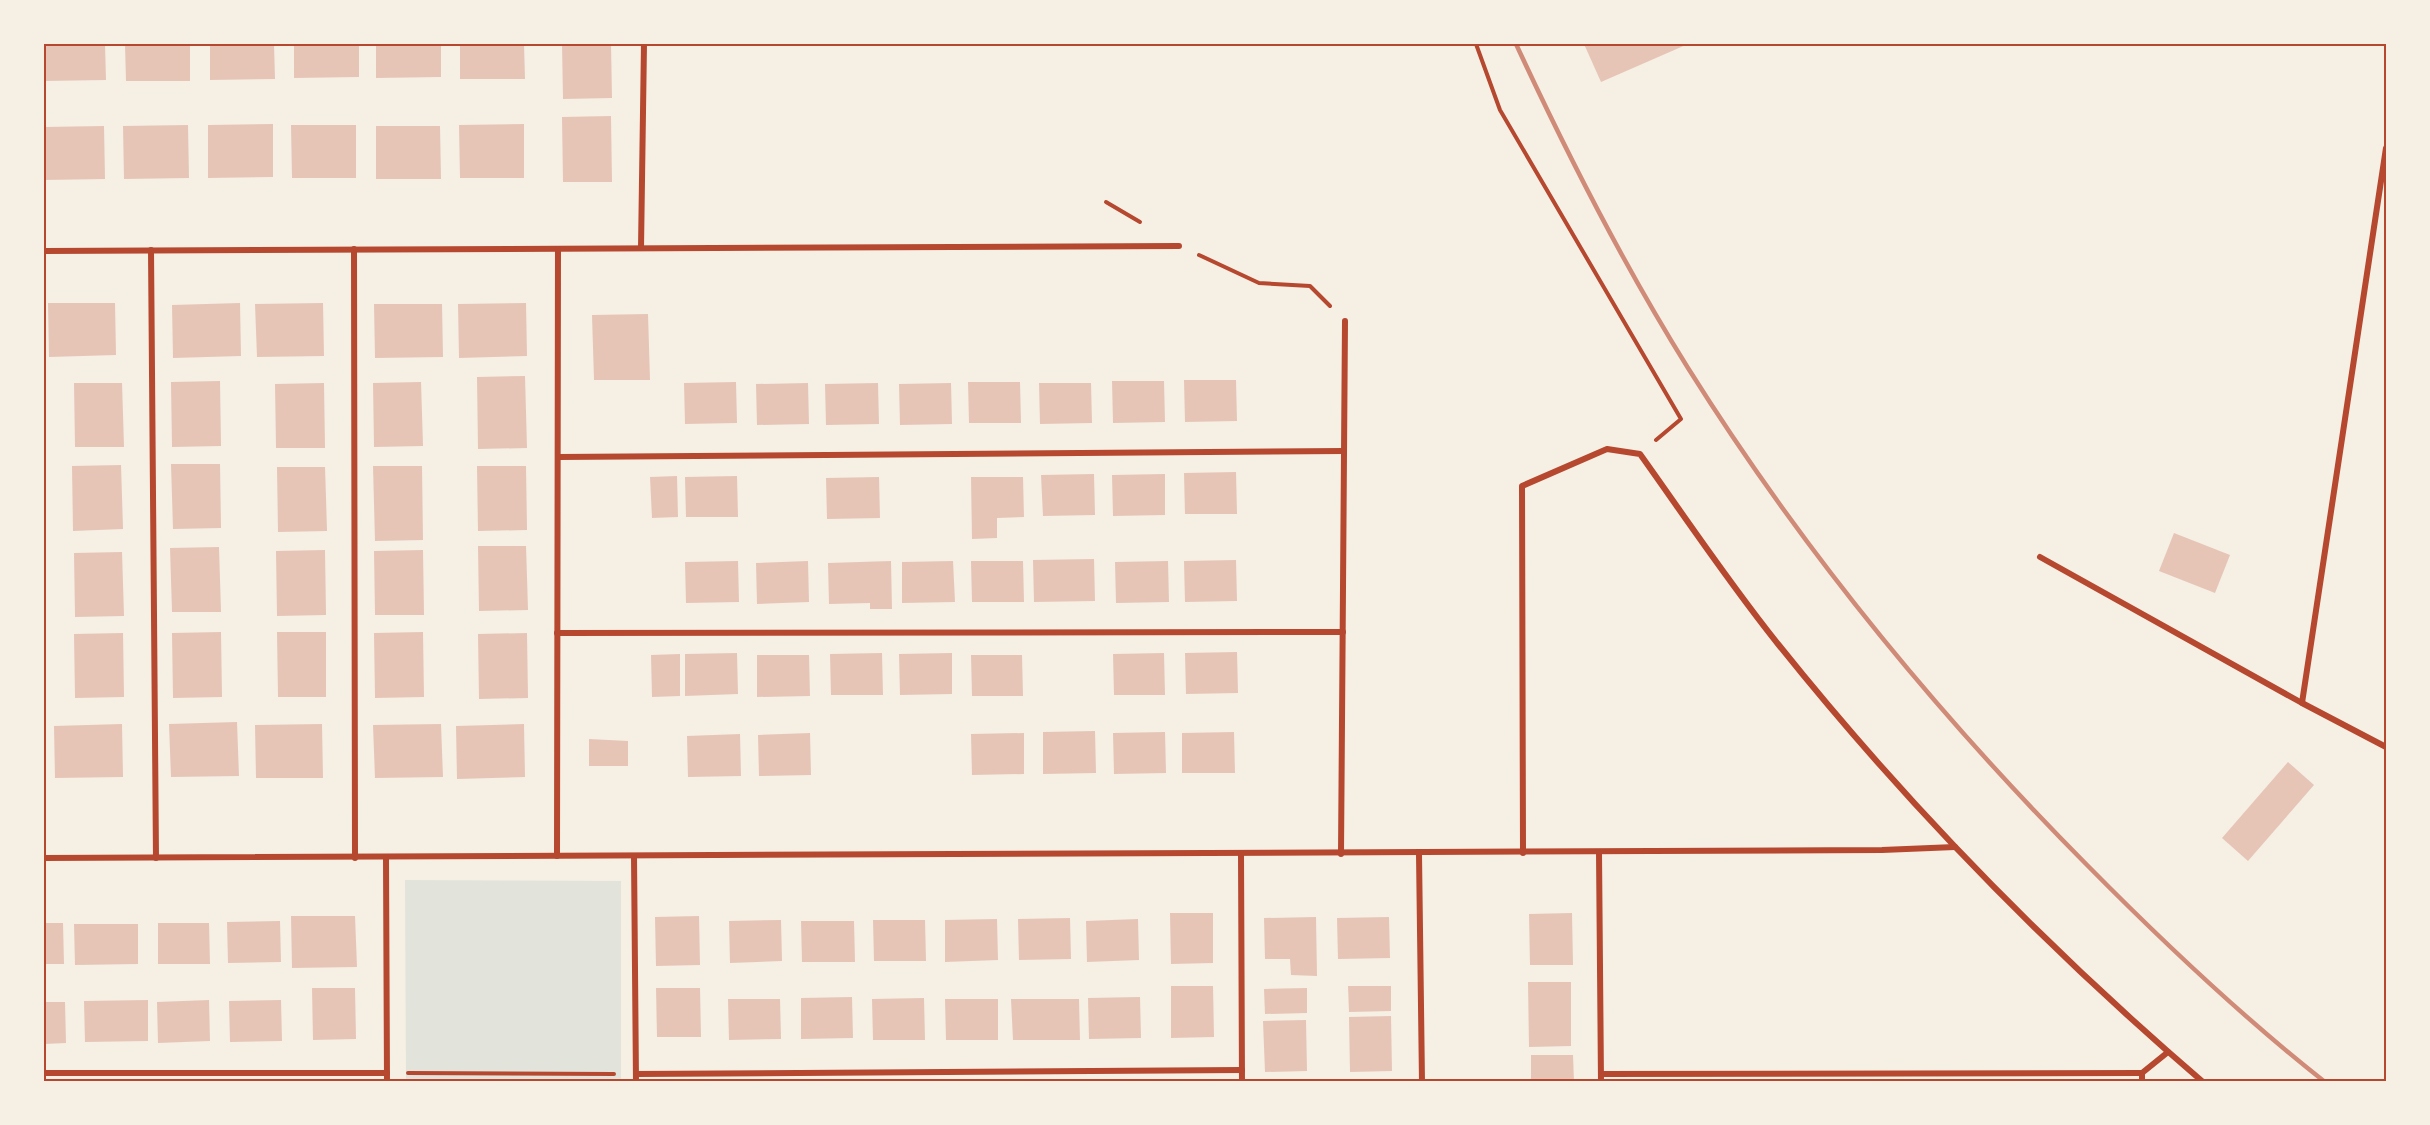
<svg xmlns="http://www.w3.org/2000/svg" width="2430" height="1125" viewBox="0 0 2430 1125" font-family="Poppins,sans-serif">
	<rect width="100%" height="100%" fill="#f6efe4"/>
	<polygon fill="#e2e4dc" points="405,880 621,881 621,1081 406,1081"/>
	<g fill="#e6c5b7">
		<polygon points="44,44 105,44 106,80 44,81"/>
		<polygon points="125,44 190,44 190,81 126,81"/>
		<polygon points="210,44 274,44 275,79 210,80"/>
		<polygon points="294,44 359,44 359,77 294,78"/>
		<polygon points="376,44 441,44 441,77 376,78"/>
		<polygon points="460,44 524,44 525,79 460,79"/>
		<polygon points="562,44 611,44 612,98 563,99"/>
		<polygon points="1584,44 1688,44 1601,82"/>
		<polygon points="611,116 612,182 563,182 562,117"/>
		<polygon points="273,124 273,177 208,178 208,125"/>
		<polygon points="524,124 524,178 460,178 459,125"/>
		<polygon points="188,125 189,178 124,179 123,126"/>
		<polygon points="291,125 356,125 356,178 292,178"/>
		<polygon points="104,126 105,179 44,180 44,127"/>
		<polygon points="376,126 440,126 441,179 376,179"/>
		<polygon points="48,303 115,303 116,355 49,357"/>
		<polygon points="240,303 241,356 173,358 172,305"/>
		<polygon points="323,303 324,356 257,357 255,304"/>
		<polygon points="526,303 527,356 459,358 458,304"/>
		<polygon points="374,304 442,304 443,357 375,358"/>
		<polygon points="648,314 650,380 594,380 592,315"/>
		<polygon points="525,376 527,448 478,449 477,377"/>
		<polygon points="1184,380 1236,380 1237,421 1185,422"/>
		<polygon points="220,381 221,446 172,447 171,382"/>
		<polygon points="1112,381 1164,381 1165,422 1113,423"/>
		<polygon points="421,382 423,446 374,447 373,383"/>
		<polygon points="736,382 737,423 685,424 684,383"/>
		<polygon points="968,382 1020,382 1021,423 969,423"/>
		<polygon points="74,383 122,383 124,447 75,447"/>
		<polygon points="324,383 325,448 276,448 275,384"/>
		<polygon points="808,383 809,424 757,425 756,384"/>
		<polygon points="878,383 879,424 826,425 825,384"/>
		<polygon points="951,383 952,424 900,425 899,384"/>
		<polygon points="1039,383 1091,383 1092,423 1040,424"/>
		<polygon points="171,464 220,464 221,528 173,529"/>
		<polygon points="121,465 123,529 73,531 72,466"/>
		<polygon points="373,466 422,466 423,540 375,541"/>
		<polygon points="477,466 526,466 527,530 478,531"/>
		<polygon points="277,467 325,467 327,531 278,532"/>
		<polygon points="1236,472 1237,514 1185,514 1184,473"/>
		<polygon points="1094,474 1095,515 1043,516 1041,475"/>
		<polygon points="1165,474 1165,515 1113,516 1112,475"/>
		<polygon points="677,476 678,517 652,518 650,477"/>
		<polygon points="737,476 738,517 686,517 685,477"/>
		<polygon points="879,477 880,518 827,519 826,478"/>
		<polygon points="971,477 1023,477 1024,517 997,518 997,538 972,539"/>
		<polygon points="2174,533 2230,555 2215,593 2159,571"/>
		<polygon points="478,546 526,546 528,610 479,611"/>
		<polygon points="219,547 221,612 172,612 170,548"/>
		<polygon points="325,550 326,615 277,616 276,551"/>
		<polygon points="423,550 424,615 375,615 374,551"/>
		<polygon points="122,552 124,616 75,617 74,553"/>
		<polygon points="1094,559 1095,601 1034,602 1033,560"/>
		<polygon points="1236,560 1237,601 1185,602 1184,561"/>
		<polygon points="738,561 739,602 686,603 685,562"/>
		<polygon points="808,561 809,602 757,604 756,563"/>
		<polygon points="891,561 892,609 870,609 870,603 829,604 828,563"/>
		<polygon points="953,561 955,602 902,603 902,562"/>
		<polygon points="971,561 1023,561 1024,602 972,602"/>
		<polygon points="1168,561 1169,602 1116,603 1115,562"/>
		<polygon points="221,632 222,697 173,698 172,633"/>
		<polygon points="277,632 326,632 326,697 278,697"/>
		<polygon points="423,632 424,697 375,698 374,633"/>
		<polygon points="123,633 124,697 75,698 74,634"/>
		<polygon points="527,633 528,698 479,699 478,634"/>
		<polygon points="1237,652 1238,693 1186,694 1185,653"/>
		<polygon points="737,653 738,694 685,696 685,654"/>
		<polygon points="882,653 883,695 831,695 830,654"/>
		<polygon points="952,653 952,694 900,695 899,654"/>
		<polygon points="1164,653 1165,695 1114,695 1113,654"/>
		<polygon points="680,654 680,696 652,697 651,655"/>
		<polygon points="757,655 809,655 810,696 757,697"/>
		<polygon points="971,655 1022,655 1023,696 972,696"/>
		<polygon points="237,722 239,776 171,777 169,724"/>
		<polygon points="122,724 123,777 55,778 54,726"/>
		<polygon points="322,724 323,778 256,778 255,725"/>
		<polygon points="441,724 443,777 375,778 373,725"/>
		<polygon points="524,724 525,777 457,779 456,726"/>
		<polygon points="1095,731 1096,773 1043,774 1043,732"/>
		<polygon points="1165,732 1166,773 1114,774 1113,733"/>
		<polygon points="1234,732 1235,773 1182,773 1182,733"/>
		<polygon points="810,733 811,775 759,776 758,735"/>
		<polygon points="1024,733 1024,774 972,775 971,734"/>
		<polygon points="740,734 741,776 688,777 687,736"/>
		<polygon points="589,739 628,741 628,766 589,766"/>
		<polygon points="2288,762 2314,785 2248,861 2222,838"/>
		<polygon points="1170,913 1213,913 1213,963 1171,964"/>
		<polygon points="1572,913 1573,965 1530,965 1529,914"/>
		<polygon points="291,916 355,916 357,967 292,968"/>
		<polygon points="699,916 700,965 656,966 655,917"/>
		<polygon points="1316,917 1317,976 1291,975 1290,959 1265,959 1264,918"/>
		<polygon points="1389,917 1390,958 1338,959 1337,918"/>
		<polygon points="1070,918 1071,959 1019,960 1018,919"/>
		<polygon points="997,919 998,960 945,962 945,920"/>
		<polygon points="1138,919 1139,960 1087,962 1086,921"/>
		<polygon points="781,920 782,961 730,963 729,921"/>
		<polygon points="873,920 925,920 926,961 874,961"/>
		<polygon points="280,921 281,962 228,963 227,922"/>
		<polygon points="801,921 854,921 855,962 802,962"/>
		<polygon points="44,923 63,923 64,964 44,964"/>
		<polygon points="158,923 209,923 210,964 158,964"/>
		<polygon points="74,924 138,924 138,964 75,965"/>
		<polygon points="1528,982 1571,982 1571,1046 1529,1047"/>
		<polygon points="1171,986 1213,986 1214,1037 1171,1038"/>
		<polygon points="1348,986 1391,986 1391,1011 1349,1012"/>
		<polygon points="312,988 355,988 356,1039 313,1040"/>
		<polygon points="656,988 700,988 701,1037 657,1037"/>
		<polygon points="1307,988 1307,1013 1265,1014 1264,989"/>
		<polygon points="852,997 853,1038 801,1039 801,998"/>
		<polygon points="1140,997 1141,1038 1089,1039 1088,998"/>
		<polygon points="924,998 925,1040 873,1040 872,999"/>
		<polygon points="728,999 780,999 781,1039 729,1040"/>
		<polygon points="945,999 998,999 998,1040 946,1040"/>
		<polygon points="1011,999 1079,999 1080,1040 1013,1040"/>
		<polygon points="148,1000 148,1041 85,1042 84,1001"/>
		<polygon points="209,1000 210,1041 158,1043 157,1002"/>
		<polygon points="281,1000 282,1041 230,1042 229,1001"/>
		<polygon points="44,1002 65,1002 66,1043 44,1044"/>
		<polygon points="1391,1016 1392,1071 1350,1072 1349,1017"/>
		<polygon points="1306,1020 1307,1071 1265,1072 1263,1021"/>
		<polygon points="1531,1055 1573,1055 1574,1082 1531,1082"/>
	</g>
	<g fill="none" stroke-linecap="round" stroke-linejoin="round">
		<g stroke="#b5482f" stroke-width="4">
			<polyline points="1476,44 1500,110 1681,419 1656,440"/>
			<polyline points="1106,202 1140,222"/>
			<polyline points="1199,255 1259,283 1310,286 1330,306"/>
			<polyline points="408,1073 614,1074"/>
		</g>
		<g stroke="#b5482f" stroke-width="6">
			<polyline points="641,248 644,44"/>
			<polyline points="354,249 355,858"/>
			<polyline points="151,250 156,858"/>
			<polyline points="44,251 1179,246"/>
			<polyline points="558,457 1344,451"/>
			<polyline points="2040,557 2302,703 2386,747"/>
			<polyline points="557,633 1343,632"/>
			<polyline points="2302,703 2386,148"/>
			<polyline points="1599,852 1601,1082"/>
			<path d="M1523,853L1522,486L1607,449L1640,454C1685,517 1729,583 1778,644C1906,804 2048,949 2203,1082"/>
			<polyline points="1241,854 1242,1082"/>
			<polyline points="1341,854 1345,321"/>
			<polyline points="1419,854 1422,1082"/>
			<polyline points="557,856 558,249"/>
			<polyline points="634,856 636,1082"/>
			<polyline points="44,858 1882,850 1955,847"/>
			<polyline points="386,858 387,1082"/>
			<polyline points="44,1073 387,1073"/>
			<polyline points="636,1074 1242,1070"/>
			<polyline points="1601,1074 2142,1073"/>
			<polyline points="2142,1082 2142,1073 2168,1052"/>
		</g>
		<path stroke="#cf8b77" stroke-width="4.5" d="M1516,44C1567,154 1623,264 1688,368C1801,548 1938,715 2088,866C2163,942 2241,1016 2325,1082"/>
	</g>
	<rect width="2430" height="1125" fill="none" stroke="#f6efe4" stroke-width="90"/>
	<rect x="45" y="45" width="2340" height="1035" fill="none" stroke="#b5482f" stroke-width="2"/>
</svg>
